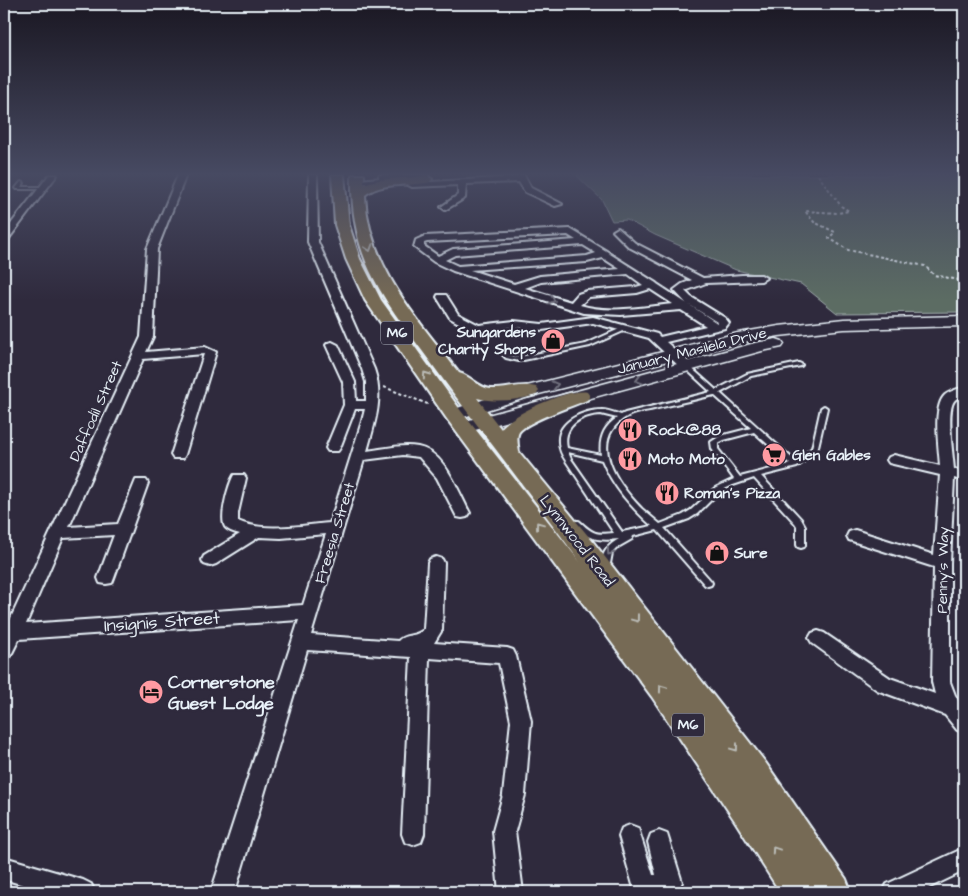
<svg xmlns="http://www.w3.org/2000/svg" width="968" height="896" viewBox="0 0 968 896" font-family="'Architects Daughter',sans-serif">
	<rect width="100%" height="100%" fill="#2f2a3d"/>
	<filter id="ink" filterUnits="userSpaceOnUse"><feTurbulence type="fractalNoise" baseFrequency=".02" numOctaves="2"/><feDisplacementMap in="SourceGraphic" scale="10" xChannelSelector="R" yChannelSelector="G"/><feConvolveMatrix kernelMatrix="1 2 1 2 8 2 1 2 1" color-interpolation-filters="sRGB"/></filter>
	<g filter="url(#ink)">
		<polygon fill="#5c6c63" stroke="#a2aeae" points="576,175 964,175 964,312 837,313 801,284 736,270 655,235 627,220 612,221 602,200"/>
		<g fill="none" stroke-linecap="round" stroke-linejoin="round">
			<defs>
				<g id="lane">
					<polygon points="21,182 24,183 21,187 42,187 44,188 42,189 17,189 16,188"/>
					<polygon points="626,326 628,327 628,329 590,346 519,361 506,358 499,351 502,349 504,350 510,356 519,357 586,344"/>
					<path d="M799,363L801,364L802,365L801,366L751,376L720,393L795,461L812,448L821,408L824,406L827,408L817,451L797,467L761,476L801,519L805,526V545L804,547L801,548L798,547L797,545V526L795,523L754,478L733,485L720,491L697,514L689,519L664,528L711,581L712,583L711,585L708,586L705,585L657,530L633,536L632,539L618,547L612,553L609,569L606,570L603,569C599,555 608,545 619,539C599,541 586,540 572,523L573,521H579C593,534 595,535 614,533L566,461C562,455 559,449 559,442C557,421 584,410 602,410C608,410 615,413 621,415L625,413L711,392L684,367L683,366L684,365H688L716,390L747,374ZM714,395L751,428L720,436L711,442L712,449L734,479L715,488L691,510L683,515L660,524C654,519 648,514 642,509C618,485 585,440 628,416C635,412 646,411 654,409C674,404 694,400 714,395ZM601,414L617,418C603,427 599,440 601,455L567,448C562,425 582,415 601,414ZM754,432L790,464L740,477L718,449V443L724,440ZM568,452L602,460C613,487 631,507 652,526L622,532L571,459Z"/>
				</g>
				<g id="street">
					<polygon points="49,175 57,175 7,241 4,242 4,233"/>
					<path d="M178,175H186L157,249L153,337L146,352L205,347L216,352L185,455L183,458H173L171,455L204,354L143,359L69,527L118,524L136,480H146L148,483L114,578L112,583L106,584L100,583L98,578L114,535L63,538L26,624L303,605L326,534L281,538L259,537L216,564L210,566L204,564L202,560L204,556L240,534C236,533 229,531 226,528C218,521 229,483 234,475H244L246,478L238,513V521C265,533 301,525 330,523L362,421L365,409H355L340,448L338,451H328L326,448L344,405L343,382L326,345L328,343L332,342L338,345L355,382L356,401H366V382L362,369L308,242L309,175H317L318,242L374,369C384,398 375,422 367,451C383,449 401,444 418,447C445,452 458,491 470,513L467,517L462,518L457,517L437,478L419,457L403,455L364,460L311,635L398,641C405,633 416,638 424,629L428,563L430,559L436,557L442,559L444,563L442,630L434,643L507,648L513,650L516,656L531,721L525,795L515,831L523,892H499L493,831L503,795L511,721L499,663L429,658L424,834L421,842L413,845L405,842L402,834L411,657L307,650L235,892H211L299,620L19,639L10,657L4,660V633L141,337L147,249Z"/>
					<polygon points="379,175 428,175 429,176 425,178 394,179 391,182 359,184 355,182 359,180 379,178"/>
					<polygon points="516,175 524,175 531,188 562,204 555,206 525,192 519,182 466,184 465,198 445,210 441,207 458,195 458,185 412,187 408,185 412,183 517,177"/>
					<path d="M618,228L635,243L703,278L742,275H761L766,278L761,281L706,283L685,291L691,297L725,318L729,323L725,328L666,342L690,363L692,366L690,369H682L649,338L593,323L542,330L514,327L473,331L450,318L437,297L438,295H446L458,314L479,325L514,321L542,324L593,317L657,334L660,337L706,326L681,310L621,315L584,313L453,271L434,262L414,247L416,240L425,236L570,229L608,252L610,254L656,283L657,284L686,303L687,304L674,290L682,284L692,280L629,247L613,231ZM568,235L576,240L453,249L438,256L424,246V243L427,242ZM583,245L596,253L587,256L458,266L445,260L455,255ZM603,258L620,269L540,276L514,284L470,270L587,262ZM628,274L643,285L636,287L587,291L578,294L571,302L525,288L541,282ZM650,289L673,304C643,307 609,314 580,305L589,297L637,293ZM688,304L717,322V323Z"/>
					<path d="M964,387V395C961,397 956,398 954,401C946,411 953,455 954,469L964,471V481L954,478L950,563V682L955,695L964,710V733L957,730L945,715L877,690L812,643L809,638L812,633L818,631L824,633L890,678L935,694L932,682L934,567L849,540L847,536L849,532L855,530L934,555L940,475L889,463L887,460L889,457L894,455L940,466C939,448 932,407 945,395C950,391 958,389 964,387Z"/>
					<polygon points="630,825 638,828 653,875 656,875 648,842 651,834 659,831 667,834 682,882 677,892 635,892 619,836 622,828"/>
					<polygon points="964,848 964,871 920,892 883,892 887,884"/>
					<polygon points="4,857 83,880 91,884 95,892 46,892 4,879"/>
				</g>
				<g id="secondary">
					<polygon points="964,316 964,326 844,329 779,336 738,343 535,395 454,420 448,419 445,415 448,411 523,387 738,333 779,326 844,319"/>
					<polygon points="776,339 782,341 784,344 782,347 762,351 464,433 458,431 455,427 458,423 755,343"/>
				</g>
				<path id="primary" d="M332,175H344L349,225L360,259L381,300L461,411L580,562C533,497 484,435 437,371C415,340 390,311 373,277C357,246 351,210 352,175H364V184C384,176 406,180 426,175L432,179L430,182C409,187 383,181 365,195C368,266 418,320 459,373C471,376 478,388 491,389C506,390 521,383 536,387L539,391L536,395C517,400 497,403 477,398L501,429C511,414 570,388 587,392L590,396L587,400C573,406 527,421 519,432C516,437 518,446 519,452L594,543L765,762L846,879L851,892H780L735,821L652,697L447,419L365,300L346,259L335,225Z"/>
			</defs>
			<use href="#lane" stroke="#e8f1f8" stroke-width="4"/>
			<use href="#street" stroke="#e8f1f8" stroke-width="4"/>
			<use href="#secondary" stroke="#e8f1f8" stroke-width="3"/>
			<use href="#primary" stroke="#e8f1f8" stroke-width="4"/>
			<g stroke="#e8f1f8" stroke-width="2" stroke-dasharray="3 2.5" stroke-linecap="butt">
				<polyline points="818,175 841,206 849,211 838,213 805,211 814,222 835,232 829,238 848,250 925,266 934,275 964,281"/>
				<polyline points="384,387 430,405"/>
			</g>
			<use href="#lane" fill="#2f2a3d" fill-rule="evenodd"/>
			<use href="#street" fill="#2f2a3d" fill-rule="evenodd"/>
			<use href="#secondary" fill="#2f2a3d" fill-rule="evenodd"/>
			<use href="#primary" fill="#766a54" fill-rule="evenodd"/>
		</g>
		<defs><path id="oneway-chevron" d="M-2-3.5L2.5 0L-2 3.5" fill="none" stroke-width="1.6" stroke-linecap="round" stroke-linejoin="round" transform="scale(1.25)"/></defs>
		<g stroke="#babbb6">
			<use href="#oneway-chevron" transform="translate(369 248) rotate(72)"/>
			<use href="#oneway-chevron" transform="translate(426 375) rotate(-125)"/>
			<use href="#oneway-chevron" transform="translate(539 525) rotate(-127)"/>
			<use href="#oneway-chevron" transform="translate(636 619) rotate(53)"/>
			<use href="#oneway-chevron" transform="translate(662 688) rotate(-126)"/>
			<use href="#oneway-chevron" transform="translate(735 748) rotate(53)"/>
			<use href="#oneway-chevron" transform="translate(775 850) rotate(-124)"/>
		</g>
		<g stroke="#70707e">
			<use href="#oneway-chevron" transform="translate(552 300) rotate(18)"/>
			<use href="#oneway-chevron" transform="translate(639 380) rotate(164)"/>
			<use href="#oneway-chevron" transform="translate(555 385) rotate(-15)"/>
			<use href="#oneway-chevron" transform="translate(610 552) rotate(125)"/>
		</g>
	</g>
	<linearGradient id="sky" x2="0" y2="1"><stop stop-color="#1a1722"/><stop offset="0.58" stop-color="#474a62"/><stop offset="1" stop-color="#474a62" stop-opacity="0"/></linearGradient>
	<rect width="968" height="300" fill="url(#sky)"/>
	<defs>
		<symbol id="shop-disc" viewBox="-11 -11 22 22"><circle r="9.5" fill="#ff9aa2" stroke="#2f2a3d"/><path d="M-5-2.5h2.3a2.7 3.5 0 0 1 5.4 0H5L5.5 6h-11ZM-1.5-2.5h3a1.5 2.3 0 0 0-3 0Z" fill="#111"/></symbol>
		<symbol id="restaurant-disc" viewBox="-11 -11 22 22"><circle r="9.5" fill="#ff9aa2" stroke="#2f2a3d"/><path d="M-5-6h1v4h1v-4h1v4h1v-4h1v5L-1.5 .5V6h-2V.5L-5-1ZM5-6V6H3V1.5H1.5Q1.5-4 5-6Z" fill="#111"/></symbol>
		<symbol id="supermarket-disc" viewBox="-11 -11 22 22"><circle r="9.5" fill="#ff9aa2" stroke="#2f2a3d"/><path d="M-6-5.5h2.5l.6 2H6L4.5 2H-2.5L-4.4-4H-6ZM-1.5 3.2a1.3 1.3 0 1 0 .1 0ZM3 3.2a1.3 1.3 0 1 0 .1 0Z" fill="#111"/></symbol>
		<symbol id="hotel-disc" viewBox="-11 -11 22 22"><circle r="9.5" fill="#ff9aa2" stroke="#2f2a3d"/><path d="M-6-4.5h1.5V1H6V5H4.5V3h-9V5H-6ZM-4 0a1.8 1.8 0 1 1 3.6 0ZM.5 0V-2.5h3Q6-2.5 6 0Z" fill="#111"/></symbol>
	</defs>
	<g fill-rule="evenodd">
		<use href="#shop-disc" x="539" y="327" width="28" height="28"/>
		<use href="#restaurant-disc" x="616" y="416" width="28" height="28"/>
		<use href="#supermarket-disc" x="760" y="441" width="28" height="28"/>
		<use href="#restaurant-disc" x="616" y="445" width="28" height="28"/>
		<use href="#restaurant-disc" x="653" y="479" width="28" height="28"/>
		<use href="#shop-disc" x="703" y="539" width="28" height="28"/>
		<use href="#hotel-disc" x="137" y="678" width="28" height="28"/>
	</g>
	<g text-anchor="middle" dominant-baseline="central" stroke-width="5" stroke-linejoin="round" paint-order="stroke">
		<g fill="#2f2a3d" stroke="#b0b5c0" stroke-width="1">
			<rect x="381" y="321.5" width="32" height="23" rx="4"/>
			<rect x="672" y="713.5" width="32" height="23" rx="4"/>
		</g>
		<g font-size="14" font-weight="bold" fill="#e8f1f8">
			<text x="397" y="333">M6</text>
			<text x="688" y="725">M6</text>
		</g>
		<g font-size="15" font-weight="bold" fill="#e8f1f8" stroke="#2f2a3d" text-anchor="start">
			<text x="536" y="332" text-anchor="end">Sungardens<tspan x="536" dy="17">Charity Shops</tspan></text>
			<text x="648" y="430">Rock@88</text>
			<text x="792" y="455">Glen Gables</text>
			<text x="648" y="459">Moto Moto</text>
			<text x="684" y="493">Roman's Pizza</text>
			<text x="734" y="553">Sure</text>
		</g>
		<g font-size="15" fill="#e8f1f8" stroke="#2f2a3d">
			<text transform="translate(692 351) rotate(-14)">January Masilela Drive</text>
			<text transform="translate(96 411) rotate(-66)">Daffodil Street</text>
			<text transform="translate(335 533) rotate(-73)">Freesia Street</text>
			<text transform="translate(577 541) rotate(52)">Lynnwood Road</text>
			<text transform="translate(943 570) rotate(-89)">Penny's Way</text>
		</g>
		<g font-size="18" fill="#e8f1f8" stroke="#2f2a3d">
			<text transform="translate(162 622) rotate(-4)">Insignis Street</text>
		</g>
		<g font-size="18" font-weight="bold" fill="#e8f1f8" stroke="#2f2a3d" text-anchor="start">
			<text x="168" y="682">Cornerstone<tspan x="168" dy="21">Guest Lodge</tspan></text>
		</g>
	</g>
	<rect width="968" height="896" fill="none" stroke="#2f2a3d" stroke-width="20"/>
	<rect x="10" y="10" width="948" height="876" fill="none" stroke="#e8f1f8" stroke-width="2" filter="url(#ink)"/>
</svg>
